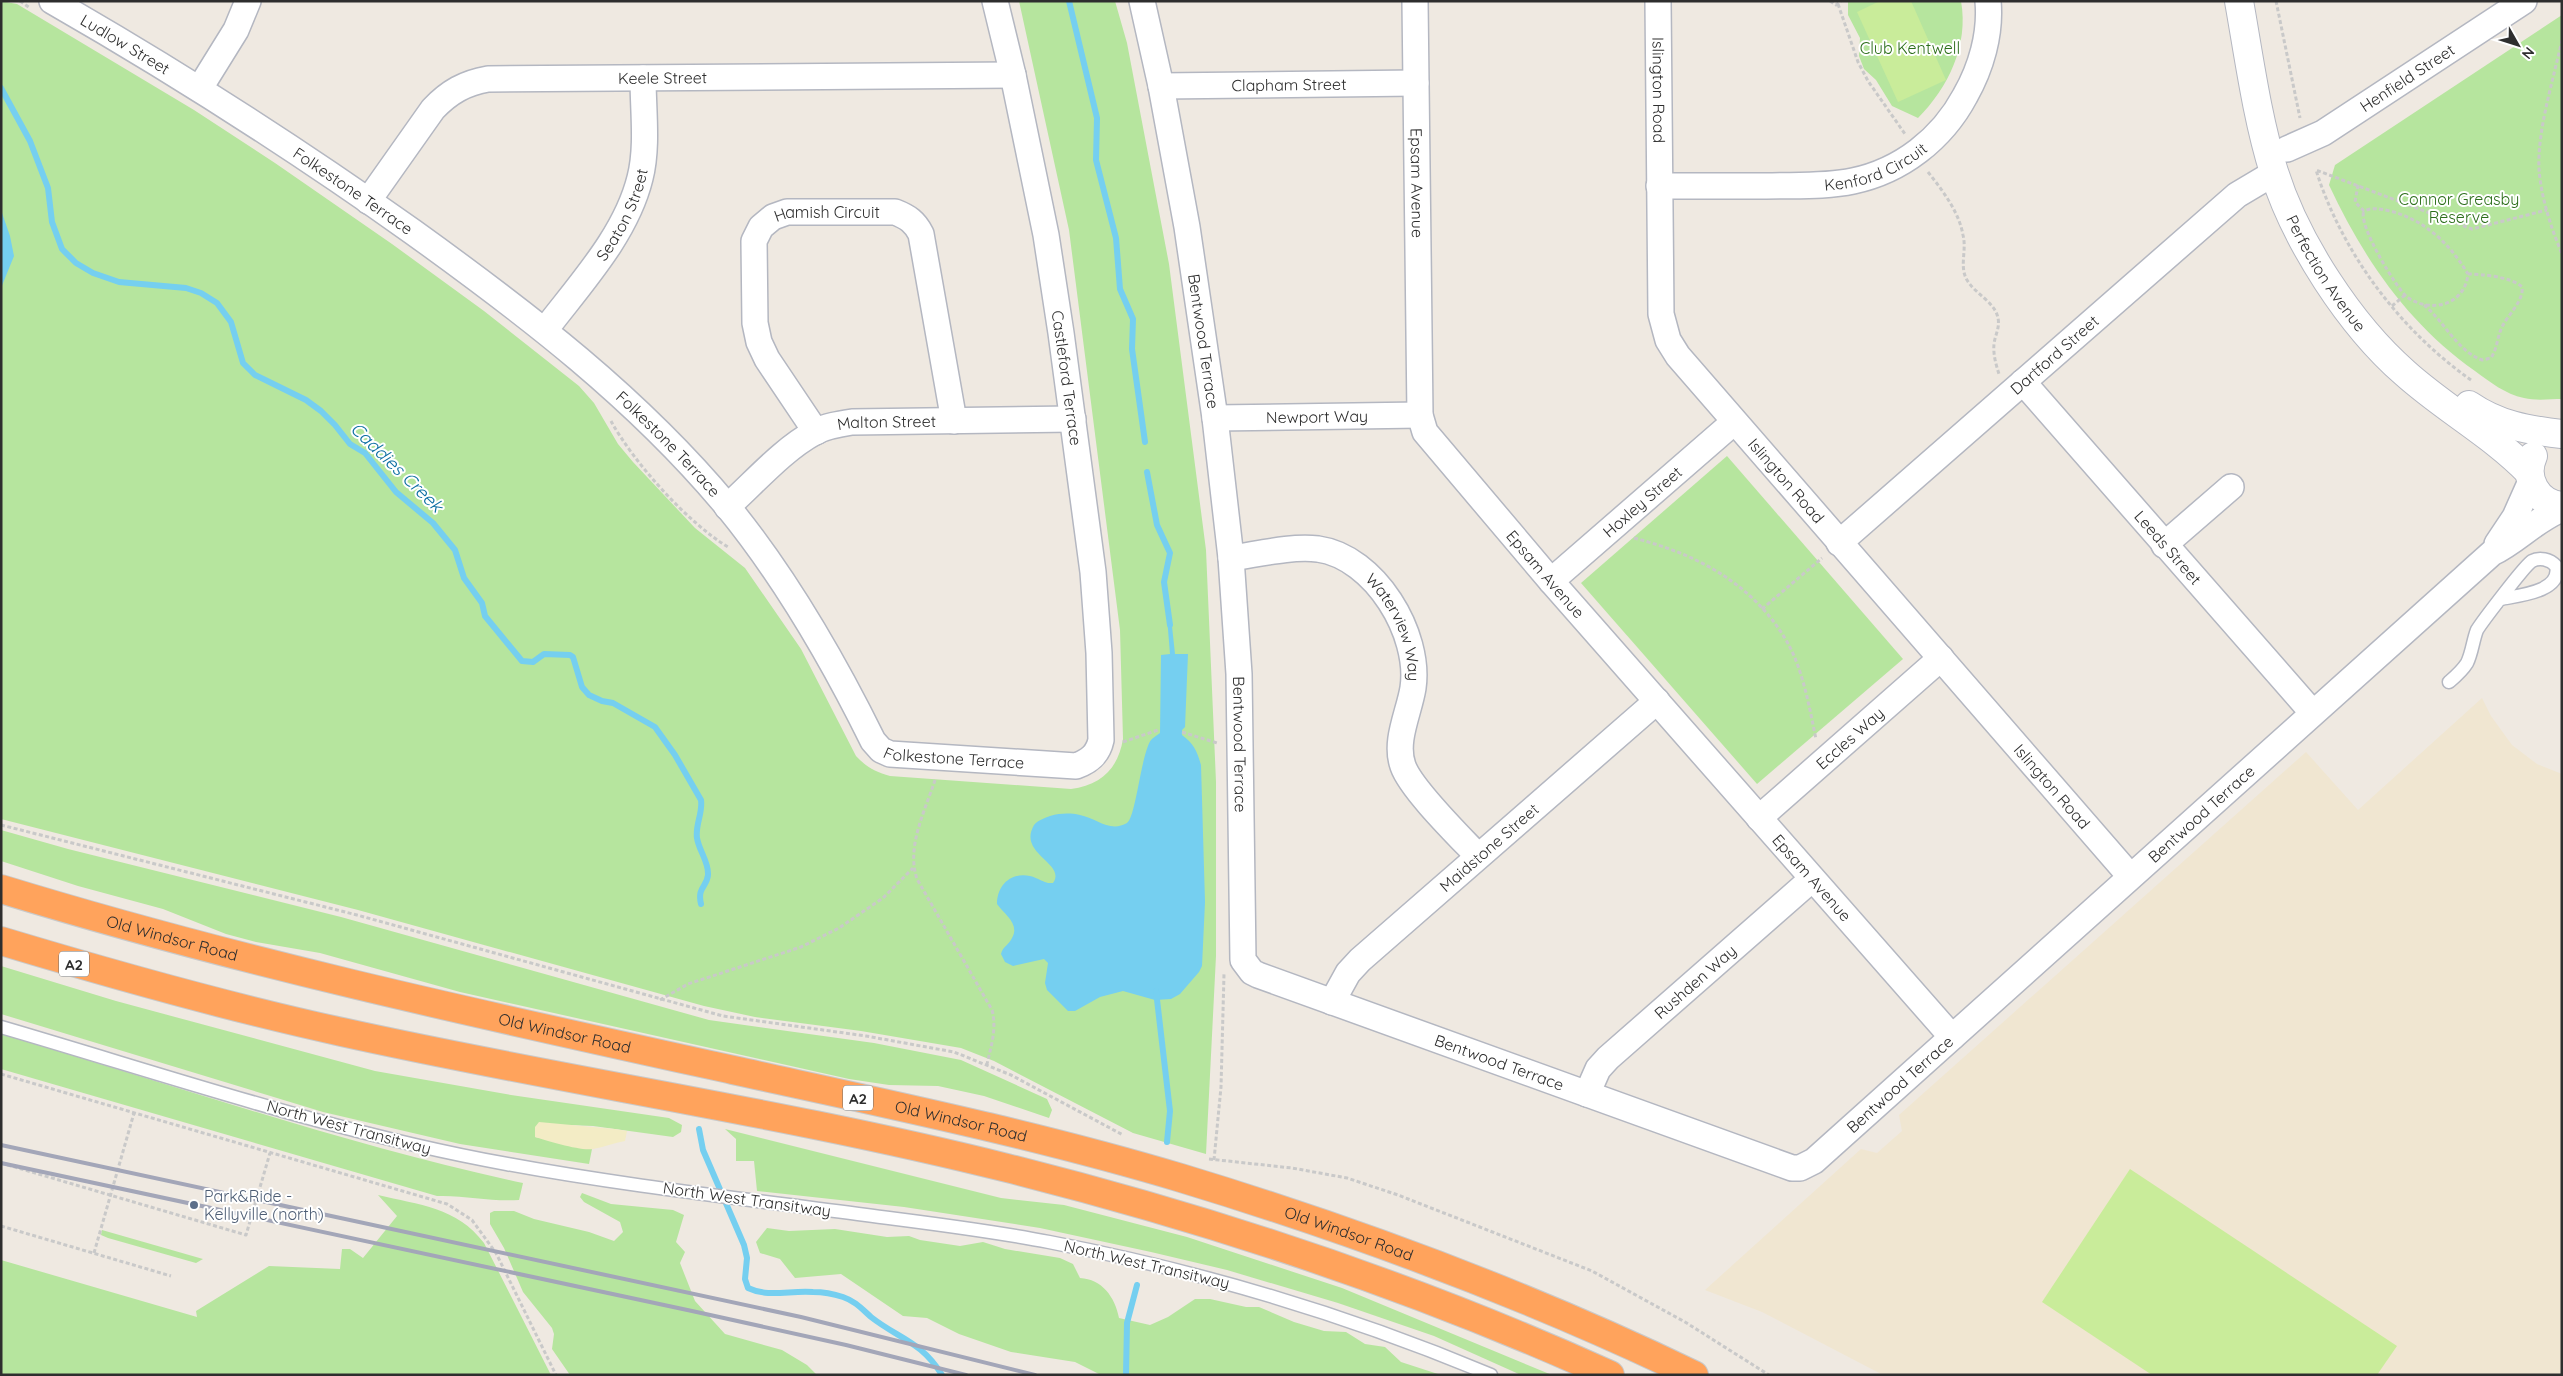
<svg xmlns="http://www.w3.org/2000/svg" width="2563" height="1376" viewBox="0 0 2563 1376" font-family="Quicksand,sans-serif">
	<rect width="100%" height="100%" fill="#efe9e1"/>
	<polygon fill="#f0e6d1" points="2482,698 2491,716 2512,745 2537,764 2562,774 2562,1375 1883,1375 1762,1312 1705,1290 1861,1149 1877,1153 1902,1131 1899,1115 2306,752 2358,810"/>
	<g fill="#b6e59e">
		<path d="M1,1L17,4L194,110L275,163L392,244L484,311L579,386L594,403L618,444L633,462L695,528L745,568L801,649L856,756C866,767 876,772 890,776L1071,789C1101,785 1118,769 1123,739L1120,630L1069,230L1019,1H1115L1127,43L1169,264L1206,550L1216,782V956L1206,1154L1133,1133L994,1061L961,1048L861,1031L755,1017L704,1006L358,910L1,819Z"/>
		<path d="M1848,1H1961C1969,45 1948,88 1918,118L1892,106L1876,80L1864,69L1859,56L1860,38L1848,15Z"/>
		<path d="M2562,15V399C2550,399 2536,401 2524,398C2505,394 2490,382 2475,371C2408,324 2363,258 2329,185L2335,165Z"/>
		<polygon points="1727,456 1903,659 1757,784 1581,583"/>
		<polygon points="1,830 68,849 341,917 709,1020 874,1043 961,1060 1047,1099 1052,1110 1049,1118 984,1096 938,1086 889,1085 849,1079 460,992 320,953 256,942 226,934 163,909 78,886 1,861"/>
		<polygon points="1,966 116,1001 375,1071 511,1095 669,1118 682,1125 681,1132 673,1137 593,1126 569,1125 535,1137 592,1149 589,1164 460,1144 323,1112 1,1014"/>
		<path d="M1,1034C175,1085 346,1145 523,1183L519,1200C491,1202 465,1195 437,1196L1,1069Z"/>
		<polygon points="725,1129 1001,1198 1064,1205 1187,1237 1342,1288 1552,1375 1521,1375 1434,1336 1338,1303 1227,1270 1151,1252 1040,1228 904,1207 757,1191 754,1161 736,1161 736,1139"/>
		<polygon points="582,1193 611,1204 673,1210 684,1215 676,1242 685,1252 680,1263 695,1301 725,1334 782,1350 807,1365 817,1375 570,1375 552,1349 554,1334 552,1328 523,1292 504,1248 490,1224 490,1213 494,1211 514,1211 534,1219 589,1232 614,1241 623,1232 620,1222 584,1202 580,1197"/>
		<path d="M378,1195C419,1205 457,1207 484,1243L551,1375H1V1260L197,1317L196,1311L269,1266L340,1269L342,1249H350L363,1258L397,1216Z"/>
		<path d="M767,1228L789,1231L835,1229L887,1237L909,1236L920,1240L960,1246L983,1242L1005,1249L1060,1258L1073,1264L1080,1278C1102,1279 1115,1297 1119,1318L1150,1325L1168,1317L1195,1299H1210L1246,1307H1259L1294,1322L1324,1331L1346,1332L1365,1344L1385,1347L1401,1362L1441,1375H1101L1075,1362L1011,1352L959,1334L927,1318L903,1316L841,1274L795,1278L780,1259L760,1253L756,1242Z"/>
		<polygon points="102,1230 203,1259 196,1263 108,1238 101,1235"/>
	</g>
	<path fill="#f3ecc5" d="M539,1122L615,1129L627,1131L625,1141C614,1143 604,1147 593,1149C580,1151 548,1141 535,1137V1127Z"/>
	<g fill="#c9ec9a">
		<polygon points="1880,1 1911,1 1946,80 1898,102 1857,12"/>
		<polygon points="2130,1169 2397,1346 2377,1375 2152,1375 2042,1302"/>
	</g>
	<g fill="#75cff0">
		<polygon points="1,210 10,236 14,256 1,288"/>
		<path d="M1167,617H1171L1175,654H1188L1185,727L1182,730V735C1194,744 1197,751 1201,765L1205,902L1202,966L1199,972L1180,994L1171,999L1155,1000L1123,991L1100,997L1075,1011H1068L1047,990L1045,983L1048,963L1044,959L1013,966L1005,962L1001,954C1003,946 1009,945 1012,938C1020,924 1005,915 997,904C997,885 1011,872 1030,876C1039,878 1044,884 1053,883C1067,863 1017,854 1034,825C1038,820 1045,818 1050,816C1061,813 1070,813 1080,815C1096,818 1110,833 1127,823C1136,817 1141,754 1151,740C1153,738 1157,735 1160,733L1161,655L1170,654Z"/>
	</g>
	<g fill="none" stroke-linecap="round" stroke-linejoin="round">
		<g stroke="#75cff0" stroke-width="6">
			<polyline points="1069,1 1097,118 1096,160 1116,238 1120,289 1133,319 1132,349 1145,442"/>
			<path d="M1,88L30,141L48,188L52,222L62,249L76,263L93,273L119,282L186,288L201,293L217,303L231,322L243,363L255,375L306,400L321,411L335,425L350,444L365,453L396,492L433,523L455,550L464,578L482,603L485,616L522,661L533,662L544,654L570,655L573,657L582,687L589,695L602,701L613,703L655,727L675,755L701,800C703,813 695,825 697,838C699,851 709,862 708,875C707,887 697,887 701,904"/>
			<polyline points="1147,472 1157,525 1170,553 1164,582 1170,625"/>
			<polyline points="1156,991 1170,1111 1167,1142"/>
			<path d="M699,1129L703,1150L744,1245L747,1258L745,1279L748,1288C769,1298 790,1290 813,1292C822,1292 834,1294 843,1297C855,1301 862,1309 871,1317C899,1339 921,1341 942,1375"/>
			<polyline points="1126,1375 1127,1323 1137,1285"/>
		</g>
		<defs>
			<g id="lane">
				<path d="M2449,682C2456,676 2462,671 2467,663C2472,653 2473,640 2477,630C2482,622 2525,565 2532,561C2539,557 2550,559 2556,566C2563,593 2513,596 2501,599"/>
				<path d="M1,1027C169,1076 335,1133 507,1164C626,1186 746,1199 866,1215C927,1223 988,1230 1049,1242C1201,1271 1348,1315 1491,1375"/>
			</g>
			<g id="street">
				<path id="s1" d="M52,1C176,72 296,149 413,232C527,314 637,398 727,506C786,578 832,658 873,741L881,750L890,754L1076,766C1090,761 1098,754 1101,740L1099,653L1093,572L1061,333L1046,235L1013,75L995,1"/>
				<path id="s2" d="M1142,1L1161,86L1187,227L1215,418L1231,558L1239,674L1243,960L1252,972L1258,975L1792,1168H1800L1814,1161L2492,553C2517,541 2536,519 2562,509"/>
				<path id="s3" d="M1415,1L1420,415L1425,432L1551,581L1952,1037"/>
				<path id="s4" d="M1658,1L1661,314L1668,340L1678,356L2130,876"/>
				<path id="s5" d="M1161,86L1416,83"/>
				<polyline points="200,88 236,30 248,1"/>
				<path id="s6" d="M2287,149L2323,133L2524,1"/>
				<path id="s7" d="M1659,186C1695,186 1730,186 1766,186C1795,185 1825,187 1853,181C1901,171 1942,139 1965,96C1981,68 1991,34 1988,1"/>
				<path id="s8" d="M368,201L433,109C449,92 465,83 488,79L1013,75"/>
				<path id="s9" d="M545,330C580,284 626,235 640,178C648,147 643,110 643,78"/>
				<path id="s10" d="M2023,382L2312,712"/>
				<path id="s11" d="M1215,418L1420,415"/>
				<path id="s12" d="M816,432L767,359L759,342L755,323L754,241L761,227L773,217L787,212H895C908,217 915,222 921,234L954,421"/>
				<path id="s13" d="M727,507C755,482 782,450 815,432C826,426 839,424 852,422L1073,419"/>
				<path id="s14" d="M1839,543L2237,195L2274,173"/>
				<polyline points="2497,544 2515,517 2531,481"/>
				<polyline points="2164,545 2231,487"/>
				<path id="s15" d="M1231,558C1259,554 1290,546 1318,549C1375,557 1421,634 1413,688C1409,713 1394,741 1403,766C1411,789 1459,836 1478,856"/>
				<path id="s16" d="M1551,581L1734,422"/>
				<path id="s17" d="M1759,818L1941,658"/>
				<path id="s18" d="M1332,1002L1348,973L1360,960L1657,701"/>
				<path id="s19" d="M1587,1094L1598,1069L1608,1058L1812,879"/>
			</g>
			<g id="secondary">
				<path id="s20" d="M2239,1C2249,57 2257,118 2274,172C2296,242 2350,325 2405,373C2445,409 2492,434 2529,472"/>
				<path d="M2469,405C2498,425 2527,430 2562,434"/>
				<path d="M2533,456C2523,478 2537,504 2562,506"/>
			</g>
			<g id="highway">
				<path id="s21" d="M1,889C242,963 487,1016 733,1070C883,1103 1034,1134 1181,1178C1356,1231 1528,1295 1694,1375"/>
				<path d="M1,941C114,975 227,1007 342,1032C563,1081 788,1113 1007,1168C1214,1220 1416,1287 1610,1375"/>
			</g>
		</defs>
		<use href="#lane" stroke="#b4b7c1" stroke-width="15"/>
		<use href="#street" stroke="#b4b7c1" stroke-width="28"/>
		<use href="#secondary" stroke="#b4b7c1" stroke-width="30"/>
		<use href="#highway" stroke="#c9c9c9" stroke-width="30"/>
		<g stroke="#c9c9c9" stroke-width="3" stroke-dasharray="4 2.5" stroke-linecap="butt">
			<polyline points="20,1 30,8"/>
			<polyline points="1830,1 1836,5 1841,1"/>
			<polyline points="2276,1 2300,118"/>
			<polyline points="1838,4 1858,62 1868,81 1905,134"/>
			<path d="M2562,40C2554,77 2537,131 2539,169C2541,197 2551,228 2562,254"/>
			<path d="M1928,172C1943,191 1959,212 1963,235C1967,251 1959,266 1967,280C1975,294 1995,302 1998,318C2000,328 1995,335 1994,344C1993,354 1996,365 1999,374"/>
			<path d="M2358,185L2355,202L2364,211C2373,207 2381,209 2390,211C2425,220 2450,244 2468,274C2465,305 2431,314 2407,297C2396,288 2357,223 2364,211"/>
			<path d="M2424,305C2445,322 2456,350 2482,360L2491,358C2498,347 2497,336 2503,325C2509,314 2524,300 2522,287C2512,277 2481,274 2468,274"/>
			<polyline points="2392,306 2405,295"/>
			<path d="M2471,380C2400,330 2342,253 2316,170L2472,229L2547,210"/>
			<path d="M611,421C634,463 688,523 728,547"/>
			<path d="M1634,538C1696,554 1752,583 1786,640C1803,669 1809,706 1816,739"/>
			<polyline points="1762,609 1822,558"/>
			<polyline points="1182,732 1217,743"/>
			<polyline points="1123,742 1158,730"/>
			<path d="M935,780C925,811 906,847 917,879L992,1010C997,1029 991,1046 987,1064"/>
			<polyline points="1,825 357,915 723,1016 866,1036 954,1052 1011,1075 1123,1135"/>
			<polyline points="660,1000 688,984 801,947 839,928 883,898 913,868"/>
			<polyline points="1,1074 447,1204 472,1220 496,1253 556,1375"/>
			<polyline points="1209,1159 1292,1168 1347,1178 1398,1195 1592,1271 1685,1322 1769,1375"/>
			<polyline points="1214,1160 1221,1087 1224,974"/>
			<polyline points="1,1163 246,1235 270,1153"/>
			<polyline points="1,1226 171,1276"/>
			<polyline points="94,1253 134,1113"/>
		</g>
		<use href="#lane" stroke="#fff" stroke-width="12"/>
		<use href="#street" stroke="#fff" stroke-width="25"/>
		<use href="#secondary" stroke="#fff" stroke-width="28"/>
		<use href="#highway" stroke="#ffa35c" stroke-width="28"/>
		<g stroke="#a3a6b8" stroke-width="4">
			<polyline points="1,1145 801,1317 1035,1375"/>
			<polyline points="1,1163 692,1311 846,1345 966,1375"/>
		</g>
	</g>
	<circle fill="#5c6f8a" stroke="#fff" stroke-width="2" cx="194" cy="1205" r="5"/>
	<g text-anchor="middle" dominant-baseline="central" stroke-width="4" stroke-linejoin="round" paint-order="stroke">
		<g fill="#fff" stroke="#6d6d6d" stroke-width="1">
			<rect x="59" y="951.5" width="30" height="25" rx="4"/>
			<rect x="843" y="1085.5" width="30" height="25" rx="4"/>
		</g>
		<g font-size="15" font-weight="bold" fill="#2e2e2e">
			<text x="74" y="964">A2</text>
			<text x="858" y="1098">A2</text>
		</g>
		<g font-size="16" fill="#2e2e2e" stroke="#fff">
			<text stroke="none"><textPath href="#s1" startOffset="85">Ludlow Street</textPath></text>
			<text stroke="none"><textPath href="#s8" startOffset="351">Keele Street</textPath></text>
			<text stroke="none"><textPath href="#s6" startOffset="140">Henfield Street</textPath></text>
			<text stroke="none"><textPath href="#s5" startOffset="128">Clapham Street</textPath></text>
			<text stroke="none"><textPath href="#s4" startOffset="89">Islington Road</textPath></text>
			<text stroke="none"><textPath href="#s7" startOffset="220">Kenford Circuit</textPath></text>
			<text stroke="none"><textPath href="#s3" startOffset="182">Epsam Avenue</textPath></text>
			<text stroke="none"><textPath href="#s1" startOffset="356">Folkestone Terrace</textPath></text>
			<text stroke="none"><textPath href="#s9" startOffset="140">Seaton Street</textPath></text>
			<text stroke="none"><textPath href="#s12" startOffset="294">Hamish Circuit</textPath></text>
			<text stroke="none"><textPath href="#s20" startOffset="289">Perfection Avenue</textPath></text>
			<text stroke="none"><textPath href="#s2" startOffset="346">Bentwood Terrace</textPath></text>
			<text stroke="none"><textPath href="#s14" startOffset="286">Dartford Street</textPath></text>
			<text transform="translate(1067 378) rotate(82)">Castleford Terrace</text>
			<text stroke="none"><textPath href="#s11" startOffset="102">Newport Way</textPath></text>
			<text stroke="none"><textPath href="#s13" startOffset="189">Malton Street</textPath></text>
			<text stroke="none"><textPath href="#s1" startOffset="761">Folkestone Terrace</textPath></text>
			<text stroke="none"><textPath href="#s4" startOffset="524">Islington Road</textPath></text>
			<text stroke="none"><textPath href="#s16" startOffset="121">Hoxley Street</textPath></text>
			<text stroke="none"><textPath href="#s10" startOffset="220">Leeds Street</textPath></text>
			<text stroke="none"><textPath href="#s3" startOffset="618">Epsam Avenue</textPath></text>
			<text stroke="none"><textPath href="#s15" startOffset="205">Waterview Way</textPath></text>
			<text stroke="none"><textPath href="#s17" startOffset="121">Eccles Way</textPath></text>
			<text stroke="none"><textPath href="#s2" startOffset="751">Bentwood Terrace</textPath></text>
			<text stroke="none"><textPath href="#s1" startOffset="1210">Folkestone Terrace</textPath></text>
			<text stroke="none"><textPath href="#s4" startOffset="929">Islington Road</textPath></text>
			<text stroke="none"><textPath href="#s2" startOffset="2100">Bentwood Terrace</textPath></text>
			<text stroke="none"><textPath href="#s18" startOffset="222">Maidstone Street</textPath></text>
			<text stroke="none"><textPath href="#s3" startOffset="1022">Epsam Avenue</textPath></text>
			<text stroke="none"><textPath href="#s21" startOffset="178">Old Windsor Road</textPath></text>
			<text stroke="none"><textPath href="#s19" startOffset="158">Rushden Way</textPath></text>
			<text stroke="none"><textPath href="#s21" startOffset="582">Old Windsor Road</textPath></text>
			<text stroke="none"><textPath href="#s2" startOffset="1245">Bentwood Terrace</textPath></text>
			<text stroke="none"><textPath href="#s2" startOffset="1695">Bentwood Terrace</textPath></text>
			<text stroke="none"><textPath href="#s21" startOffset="988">Old Windsor Road</textPath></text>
			<text transform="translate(349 1127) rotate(15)">North West Transitway</text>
			<text transform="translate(747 1199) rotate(8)">North West Transitway</text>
			<text stroke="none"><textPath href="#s21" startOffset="1392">Old Windsor Road</textPath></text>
			<text transform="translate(1147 1264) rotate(13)">North West Transitway</text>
		</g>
		<g font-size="16" fill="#2c6e1b" stroke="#fff">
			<text x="1910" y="48">Club Kentwell</text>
			<text x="2459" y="199">Connor Greasby<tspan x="2459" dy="18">Reserve</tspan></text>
		</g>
		<g font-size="16" fill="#4e5e75" stroke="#fff" text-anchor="start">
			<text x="204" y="1196">Park&amp;Ride -<tspan x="204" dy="18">Kellyville (north)</tspan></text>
		</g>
		<g font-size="18" font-style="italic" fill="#0d6fa3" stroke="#fff">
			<text transform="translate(397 467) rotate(44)">Caddies Creek</text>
		</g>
	</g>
	<rect width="2563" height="1376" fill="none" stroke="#2e2e2e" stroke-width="5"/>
	<g transform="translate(2518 45) rotate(129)" stroke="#ffffff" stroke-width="4" paint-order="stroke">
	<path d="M0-4L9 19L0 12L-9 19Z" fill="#2e2e2e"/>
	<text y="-8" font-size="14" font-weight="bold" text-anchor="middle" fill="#2e2e2e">N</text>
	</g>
</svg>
